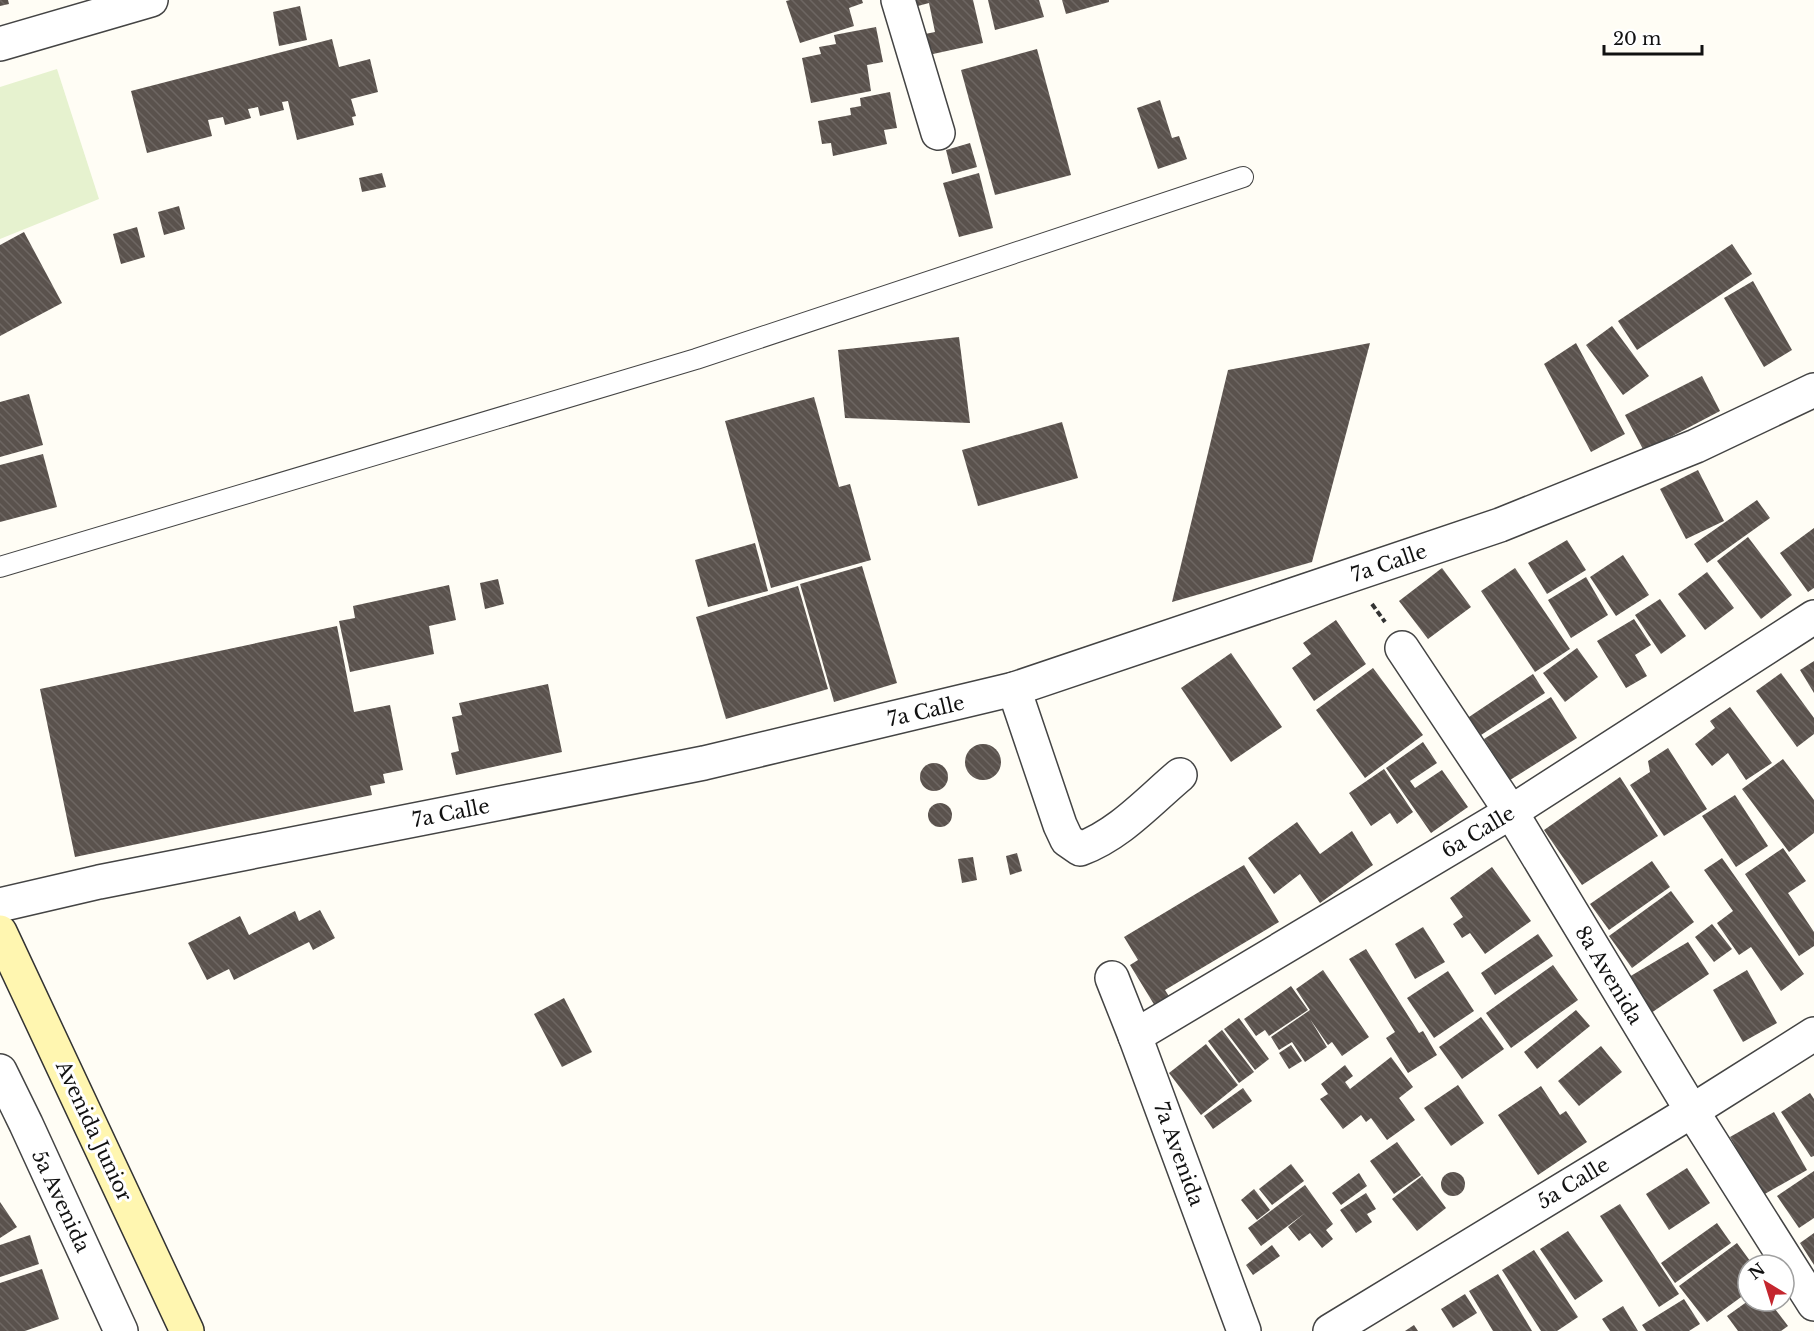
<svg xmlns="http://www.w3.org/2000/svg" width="1814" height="1331" viewBox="0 0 1814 1331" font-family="'Libre Baskerville',serif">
	<defs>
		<pattern id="building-back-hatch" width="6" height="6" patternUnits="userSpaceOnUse" patternTransform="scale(1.5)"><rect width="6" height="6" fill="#5a524d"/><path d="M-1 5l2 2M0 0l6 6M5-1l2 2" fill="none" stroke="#6d6662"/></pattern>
	</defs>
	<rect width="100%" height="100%" fill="#fffdf5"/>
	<polygon fill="#e6f2cf" points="57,69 99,199 0,239 0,87"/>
	<g fill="url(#building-back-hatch)">
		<polygon points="0,0 8,0 9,4 0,6"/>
		<polygon points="790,0 862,0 863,3 849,8 854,26 800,43 786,1"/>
		<polygon points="912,0 973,0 983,43 924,56 920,35 935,32 929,3 914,7"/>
		<polygon points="988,0 1039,0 1044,17 995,30"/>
		<polygon points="1062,0 1109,0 1109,2 1066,14"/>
		<polygon points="300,6 307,40 279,46 273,12"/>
		<polygon points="876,27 883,62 867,65 871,91 811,103 802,58 821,54 819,47 836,44 834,35"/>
		<polygon points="332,39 339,67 370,59 378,92 351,99 356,116 352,117 354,125 297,140 288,101 282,102 284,110 260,116 258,107 248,109 251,118 225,125 223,117 208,120 212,136 147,153 131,91"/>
		<polygon points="1037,49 1071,175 995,195 961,70"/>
		<polygon points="890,92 897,128 884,130 887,144 833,156 831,143 822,144 818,121 851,115 850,108 861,106 860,98"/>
		<polygon points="1160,100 1172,138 1179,136 1187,159 1158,169 1137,108"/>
		<polygon points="970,143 977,167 952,174 946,150"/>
		<polygon points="382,173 386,187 362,192 359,178"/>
		<polygon points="979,173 993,228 959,237 943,183"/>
		<polygon points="179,206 185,229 164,235 158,212"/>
		<polygon points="137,227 145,257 121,264 113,234"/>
		<polygon points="24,232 62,303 0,336 0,245"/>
		<polygon points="1732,244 1752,274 1637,350 1618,321"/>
		<polygon points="1753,281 1792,350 1764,367 1724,298"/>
		<polygon points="1612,326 1649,376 1623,395 1586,345"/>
		<polygon points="959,337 970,423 845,418 838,350"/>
		<polygon points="1370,343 1312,562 1172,602 1228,370"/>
		<polygon points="1576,343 1625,434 1591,452 1544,364"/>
		<polygon points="1702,376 1720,411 1644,451 1625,415"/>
		<polygon points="29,394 43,445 0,457 0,402"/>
		<polygon points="814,397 839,487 850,484 871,560 771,588 725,421"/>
		<polygon points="1062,422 1078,478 978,506 962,450"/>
		<polygon points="43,454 57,507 0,522 0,465"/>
		<polygon points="1698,470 1724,521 1686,539 1660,489"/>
		<polygon points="1757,500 1770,518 1707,563 1694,544"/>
		<polygon points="1814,528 1814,588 1808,592 1780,553"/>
		<polygon points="1748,537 1792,595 1761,619 1717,561"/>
		<polygon points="1567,540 1586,570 1547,594 1528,563"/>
		<polygon points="755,543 768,591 708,607 695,560"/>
		<polygon points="1623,555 1649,595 1616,616 1590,577"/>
		<polygon points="862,566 897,683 834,702 800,584"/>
		<polygon points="1442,568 1471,607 1428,639 1399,601"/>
		<polygon points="1515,568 1570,649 1535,672 1481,591"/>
		<polygon points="1707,572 1734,608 1705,630 1678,594"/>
		<polygon points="1586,577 1608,615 1571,638 1548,600"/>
		<polygon points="498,579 504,604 485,609 480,583"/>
		<polygon points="449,585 456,620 429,626 434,654 350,672 339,621 355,618 353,606"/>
		<polygon points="798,586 828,689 726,719 696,617"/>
		<polygon points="1660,599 1686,636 1661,654 1635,615"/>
		<polygon points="1634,619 1651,645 1635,655 1647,676 1626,688 1597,641"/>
		<polygon points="1336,620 1366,664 1314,701 1292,668 1311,654 1303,643"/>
		<polygon points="337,626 354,712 390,705 403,770 383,774 385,783 370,786 372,795 75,857 40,689"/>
		<polygon points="1577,648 1598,677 1565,702 1543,673"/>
		<polygon points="1231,653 1282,727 1231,762 1181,688"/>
		<polygon points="1814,661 1814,693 1800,670"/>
		<polygon points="1373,668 1423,735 1365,778 1316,710"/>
		<polygon points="1781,673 1814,718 1814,734 1797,747 1756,691"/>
		<polygon points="1533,674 1545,693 1478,737 1466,719"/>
		<polygon points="548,684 562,752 456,775 451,753 459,751 452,717 462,715 459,703"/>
		<polygon points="1551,697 1577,738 1510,780 1484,739"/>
		<polygon points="1730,707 1772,763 1746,780 1728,753 1712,766 1695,744 1715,728 1710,721"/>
		<polygon points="1423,742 1437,763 1410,781 1415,788 1442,770 1468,807 1431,833 1386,768"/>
		<circle cx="983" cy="762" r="18"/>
		<polygon points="1668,748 1707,809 1664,836 1630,785 1650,772 1648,761"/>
		<polygon points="1783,759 1814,800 1814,833 1789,852 1742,789"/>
		<circle cx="934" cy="777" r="14"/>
		<polygon points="1384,769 1413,812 1397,824 1390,813 1371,826 1349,793"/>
		<polygon points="1620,777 1658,836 1582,885 1544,830"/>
		<polygon points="1735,795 1768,846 1736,867 1702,816"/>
		<circle cx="940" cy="815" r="12"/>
		<polygon points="1297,822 1320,854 1352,831 1373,865 1320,903 1300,874 1274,894 1248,858"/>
		<polygon points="1783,848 1806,881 1788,893 1814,932 1814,946 1799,956 1745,874"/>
		<polygon points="1017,853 1022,871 1010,875 1006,856"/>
		<polygon points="973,857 977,880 962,883 958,859"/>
		<polygon points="1722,858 1804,974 1781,991 1751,947 1739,955 1717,923 1733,911 1704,870"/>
		<polygon points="1652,861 1670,887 1609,930 1590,904"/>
		<polygon points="1244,865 1279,922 1165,990 1170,998 1155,1006 1130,965 1138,960 1124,937"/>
		<polygon points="1492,867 1531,921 1485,954 1470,933 1462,938 1453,924 1463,917 1450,898"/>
		<polygon points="1671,891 1694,922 1632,968 1609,936"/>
		<polygon points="320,910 335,938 313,950 309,942 234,980 229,969 207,980 188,943 240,916 249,935 295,911 299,921"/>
		<polygon points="1712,924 1732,949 1714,962 1695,937"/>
		<polygon points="1423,927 1445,962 1415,979 1395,944"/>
		<polygon points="1538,934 1553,956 1495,995 1481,973"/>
		<polygon points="1688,942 1709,974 1651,1013 1629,977"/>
		<polygon points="1366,949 1419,1033 1423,1031 1437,1055 1408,1073 1386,1038 1395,1032 1349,959"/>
		<polygon points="1553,965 1578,1000 1511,1048 1486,1013"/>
		<polygon points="1323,970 1369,1037 1342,1056 1332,1042 1328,1045 1310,1019 1327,1047 1305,1062 1292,1042 1279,1050 1271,1037 1310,1010 1296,989"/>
		<polygon points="1747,970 1777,1023 1743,1042 1713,990"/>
		<polygon points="1448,971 1474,1011 1434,1038 1407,998"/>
		<polygon points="1291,986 1308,1010 1269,1036 1265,1030 1256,1036 1244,1019"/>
		<polygon points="564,998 592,1052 562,1067 534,1014"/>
		<polygon points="1576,1010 1590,1026 1537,1069 1524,1052"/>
		<polygon points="1481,1017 1504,1049 1462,1079 1439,1047"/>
		<polygon points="1239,1018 1269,1059 1255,1070 1224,1029"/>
		<polygon points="1222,1030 1254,1072 1239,1083 1208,1041"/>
		<polygon points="1206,1044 1238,1085 1201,1115 1169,1073"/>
		<polygon points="1291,1045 1302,1061 1289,1069 1279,1053"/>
		<polygon points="1601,1046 1622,1072 1579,1106 1558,1081"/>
		<polygon points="1391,1057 1413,1087 1399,1098 1415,1120 1387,1140 1371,1118 1366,1122 1361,1115 1343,1129 1320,1099 1328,1094 1321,1084 1345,1065 1353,1076 1345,1082 1350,1089"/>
		<polygon points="1458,1085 1484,1123 1451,1146 1424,1108"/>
		<polygon points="1541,1086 1560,1115 1566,1111 1587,1142 1538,1175 1498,1115"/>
		<polygon points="1243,1088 1252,1101 1213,1129 1204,1116"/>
		<polygon points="1810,1093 1814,1099 1814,1156 1811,1157 1781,1112"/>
		<polygon points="1774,1112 1807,1170 1763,1195 1730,1137"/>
		<polygon points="1397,1142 1421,1175 1394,1194 1370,1161"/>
		<polygon points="1291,1164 1304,1181 1272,1205 1259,1189"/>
		<polygon points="1687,1168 1710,1203 1669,1230 1646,1194"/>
		<polygon points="1814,1171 1814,1218 1799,1228 1777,1196"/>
		<circle cx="1453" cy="1184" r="12"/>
		<polygon points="1359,1173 1367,1186 1341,1205 1332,1193"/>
		<polygon points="1422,1176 1446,1208 1417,1231 1392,1199"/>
		<polygon points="1305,1185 1333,1224 1326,1230 1333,1239 1322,1248 1310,1233 1299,1241 1288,1227 1305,1213 1261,1246 1248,1228"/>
		<polygon points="1254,1189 1270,1210 1257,1220 1241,1200"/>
		<polygon points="1366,1193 1376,1209 1367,1214 1372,1222 1356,1233 1340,1210"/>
		<polygon points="0,1202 17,1227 0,1238"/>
		<polygon points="1620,1204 1679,1294 1659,1307 1600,1216"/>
		<polygon points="1717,1223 1731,1243 1675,1283 1661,1263"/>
		<polygon points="1568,1231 1603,1281 1575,1300 1540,1249"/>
		<polygon points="1814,1233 1814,1265 1800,1243"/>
		<polygon points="30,1235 39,1264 0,1277 0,1245"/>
		<polygon points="1737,1243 1753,1265 1748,1265 1748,1292 1707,1322 1679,1286"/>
		<polygon points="1272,1245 1280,1256 1253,1275 1246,1265"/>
		<polygon points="1534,1250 1578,1317 1557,1331 1541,1331 1502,1270"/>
		<polygon points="42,1269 59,1319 25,1331 0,1331 0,1283"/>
		<polygon points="1498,1274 1532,1331 1493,1331 1469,1291"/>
		<polygon points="1465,1294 1477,1313 1453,1328 1441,1309"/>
		<polygon points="1684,1299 1700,1324 1689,1331 1646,1331 1642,1325"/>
		<polygon points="1748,1301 1769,1301 1788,1326 1781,1331 1738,1331 1727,1316"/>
		<polygon points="1623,1306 1638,1331 1610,1331 1602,1319"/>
		<polygon points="1414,1325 1418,1331 1405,1331"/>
	</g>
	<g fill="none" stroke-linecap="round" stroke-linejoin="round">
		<defs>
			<polyline id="service" points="0,567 696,359 1243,177"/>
			<g id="minor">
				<polyline points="898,0 938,133"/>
				<polyline points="0,44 151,0"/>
				<polyline points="1402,648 1511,812 1692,1111 1814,1304"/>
				<path d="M1014,689L1060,825L1067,840L1080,849C1119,835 1149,801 1180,775"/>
				<polyline points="1112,978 1135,1036 1244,1331"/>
				<polyline points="1135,1036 1511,812 1814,617"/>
				<polyline points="0,1071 26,1124 121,1331"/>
				<polyline points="1330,1331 1692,1111 1814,1034"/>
			</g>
			<polyline id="tertiary" points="0,905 99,882 704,763 1014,689 1500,525 1696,446 1814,390"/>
			<polyline id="secondary" points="0,932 187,1331"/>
		</defs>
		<use href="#service" stroke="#444" stroke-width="22"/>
		<use href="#minor" stroke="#444" stroke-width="36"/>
		<use href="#tertiary" stroke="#444" stroke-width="36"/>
		<use href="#secondary" stroke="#333" stroke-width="36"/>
		<polyline stroke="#333" stroke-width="4" stroke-dasharray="6 3" stroke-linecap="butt" points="1372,604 1385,622"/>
		<use href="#service" stroke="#fff" stroke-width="20"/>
		<use href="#minor" stroke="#fff" stroke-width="33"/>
		<use href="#tertiary" stroke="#fff" stroke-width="33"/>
		<use href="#secondary" stroke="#fff6b0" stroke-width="33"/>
	</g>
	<g text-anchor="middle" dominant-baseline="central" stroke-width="6" stroke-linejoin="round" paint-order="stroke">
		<g font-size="20" fill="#111" stroke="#fff">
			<text transform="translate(1389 563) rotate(-19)">7a Calle</text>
			<text transform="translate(926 711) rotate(-13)">7a Calle</text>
			<text transform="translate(451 813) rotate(-11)">7a Calle</text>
			<text transform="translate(1478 832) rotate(-31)">6a Calle</text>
			<text transform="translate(1609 975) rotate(59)">8a Avenida</text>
			<text transform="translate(94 1131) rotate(65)">Avenida Junior</text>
			<text transform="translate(1179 1154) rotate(70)">7a Avenida</text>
			<text transform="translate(1573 1183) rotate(-31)">5a Calle</text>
			<text transform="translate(61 1201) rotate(65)">5a Avenida</text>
		</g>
	</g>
	<g transform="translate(1766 1283) rotate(322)"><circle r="28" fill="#ffffff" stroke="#a0a0a0" stroke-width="1.5"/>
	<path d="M0-4.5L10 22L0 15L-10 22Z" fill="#c4262e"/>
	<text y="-9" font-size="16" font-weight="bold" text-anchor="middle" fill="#111111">N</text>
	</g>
	<path d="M1604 45v9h98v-9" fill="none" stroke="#111111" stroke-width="3"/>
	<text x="1613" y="45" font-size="18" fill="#111111" stroke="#ffffff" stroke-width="4.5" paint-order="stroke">20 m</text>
</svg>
